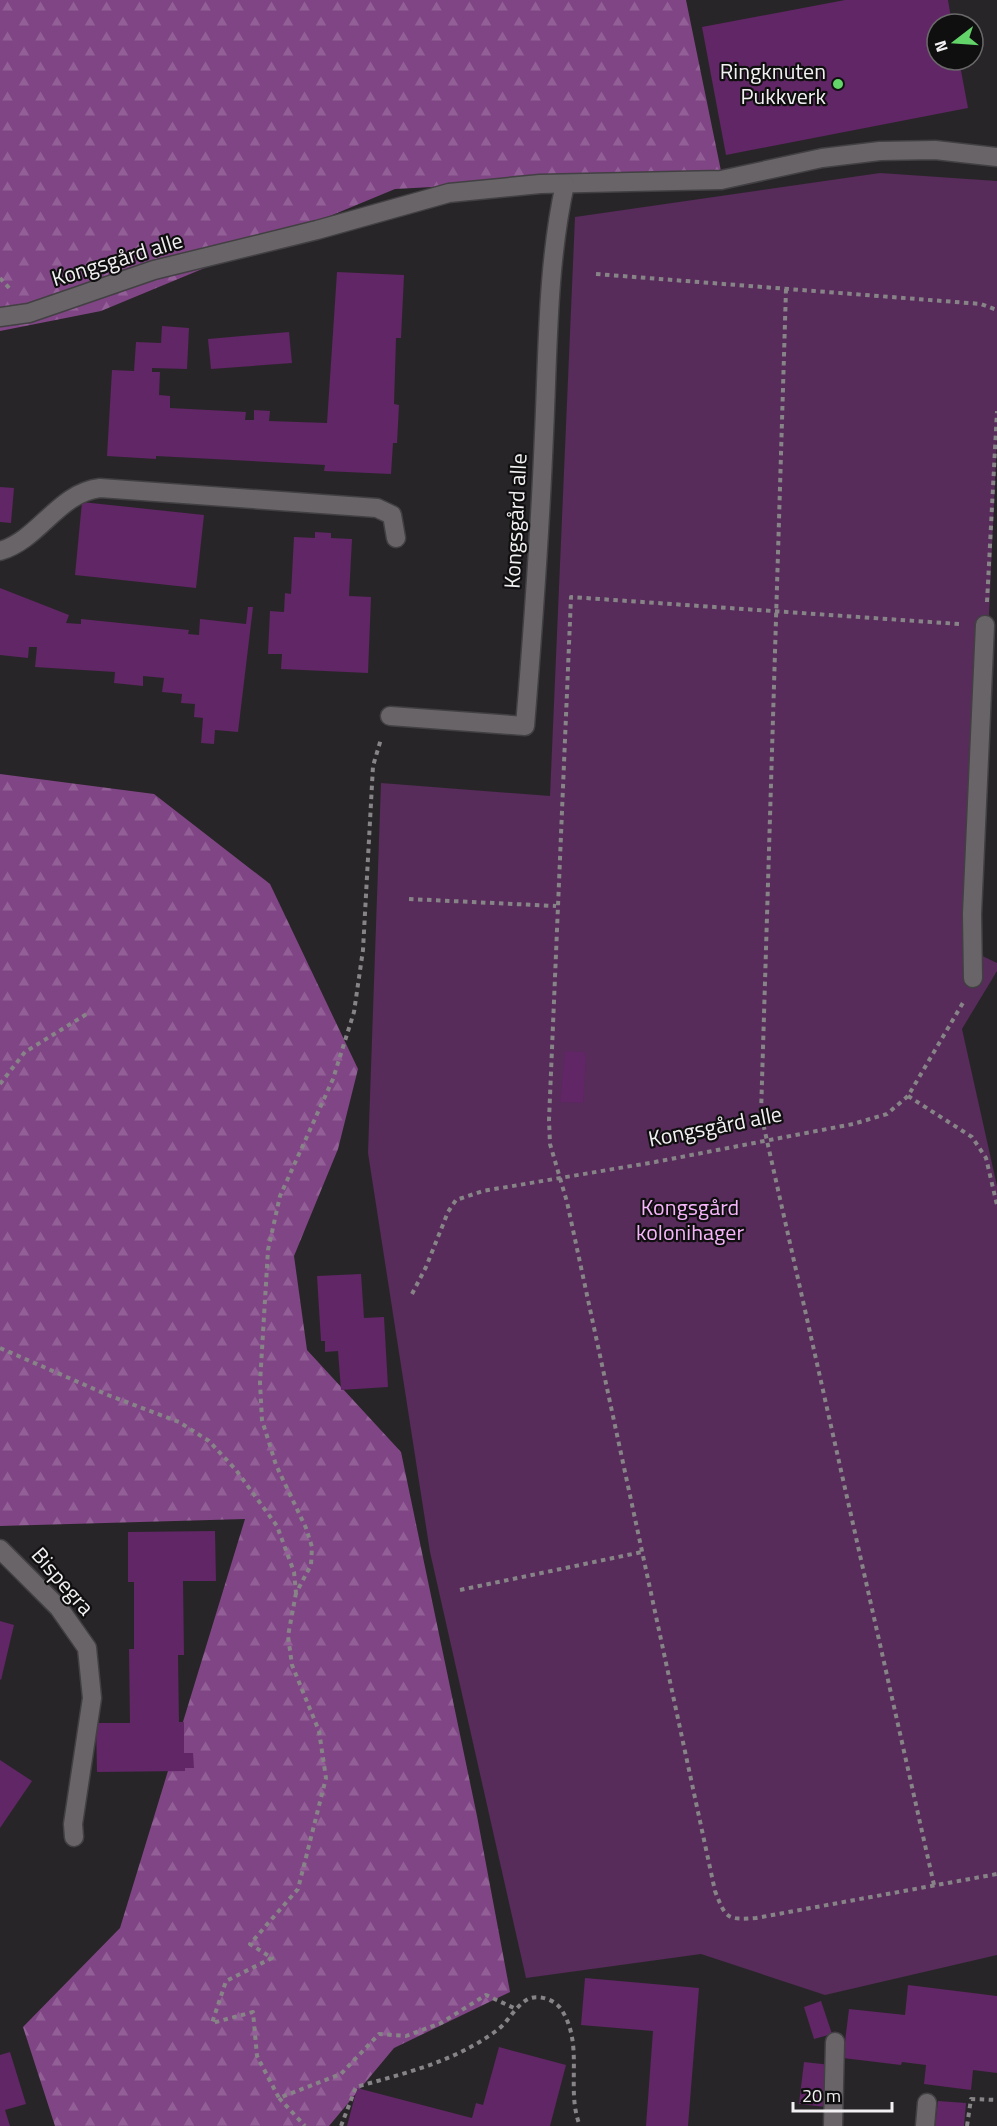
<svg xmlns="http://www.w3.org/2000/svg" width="997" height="2126" viewBox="0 0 997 2126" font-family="'Titillium Web',sans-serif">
	<defs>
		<pattern id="forest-firs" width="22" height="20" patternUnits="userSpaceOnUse" patternTransform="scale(1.5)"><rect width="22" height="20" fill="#804585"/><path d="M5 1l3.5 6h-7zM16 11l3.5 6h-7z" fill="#926097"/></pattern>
	</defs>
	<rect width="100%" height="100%" fill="#282528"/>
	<g fill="url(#forest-firs)">
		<polygon points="0,0 686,0 721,171 395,189 101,311 0,331"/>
		<polygon points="0,774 154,794 270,884 358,1069 338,1149 294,1256 307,1350 401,1452 477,1816 510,1992 394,2048 329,2126 55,2126 23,2027 120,1928 245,1519 0,1526"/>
	</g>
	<polygon fill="#572b5a" points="880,173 997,181 997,435 974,952 997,963 997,971 962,1029 997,1186 997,1955 825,1995 701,1954 526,1978 430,1552 368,1153 381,783 550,796 575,217"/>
	<g fill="#602665">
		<polygon points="845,0 948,0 952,24 937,24 937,60 959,60 968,108 726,155 702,27"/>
		<polygon points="337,272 404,275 401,338 396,338 394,404 399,405 397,443 393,443 391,474 324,471 325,465 156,456 156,459 107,456 112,370 134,371 136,342 161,343 162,326 189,328 187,369 152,368 152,372 160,372 159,395 170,396 170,408 246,412 245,420 254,420 254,410 270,411 269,421 327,423"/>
		<polygon points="289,332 292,363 211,369 208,339"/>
		<polygon points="0,487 14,488 11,523 0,522"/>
		<polygon points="82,502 204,515 196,588 75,575"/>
		<polygon points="315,532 331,533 331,538 352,539 349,596 371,597 368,673 281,669 282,654 268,654 270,611 284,612 285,593 291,594 294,537 315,538"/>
		<polygon points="0,588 69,615 66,623 81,624 81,619 189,630 188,634 199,635 200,619 246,624 248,607 253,607 238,732 215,730 214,744 201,743 203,718 194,717 195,704 181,703 182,694 162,692 164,678 143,676 143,686 114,683 115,672 35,667 37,647 29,647 28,658 0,655"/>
		<polygon points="565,1051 584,1052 586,1056 583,1103 560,1102"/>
		<polygon points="361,1274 364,1318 384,1317 388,1387 341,1390 338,1351 325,1352 325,1341 321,1341 317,1276"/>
		<polygon points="215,1531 216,1581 183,1581 184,1655 178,1655 179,1722 184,1722 184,1753 193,1753 194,1768 185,1768 185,1771 97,1772 96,1723 130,1723 129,1649 134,1649 134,1582 128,1582 128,1532"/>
		<polygon points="0,1621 14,1625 1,1680 0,1679"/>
		<polygon points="0,1760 32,1781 0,1828"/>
		<polygon points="585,1978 699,1988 688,2126 646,2126 653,2031 581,2025"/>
		<polygon points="908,1985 997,1996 997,2073 973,2070 971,2090 924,2084 926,2065 902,2062 901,2065 843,2058 849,2009 905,2015"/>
		<polygon points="821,2001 832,2034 814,2039 804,2007"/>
		<polygon points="499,2047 566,2065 550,2126 347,2126 357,2088 472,2118 476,2103 483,2105"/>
		<polygon points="10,2052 26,2104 5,2110 10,2126 0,2126 0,2055"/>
		<polygon points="804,2062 831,2065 826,2107 799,2104"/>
		<polygon points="938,2101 966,2103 964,2126 935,2126"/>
	</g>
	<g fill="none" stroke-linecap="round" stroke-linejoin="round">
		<defs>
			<g id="minor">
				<polyline points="0,317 29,313 154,270 317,230 449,193 540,184 721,180 822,158 880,151 935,150 997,157"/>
				<path d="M0,551C40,539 58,493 100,488L377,508L392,515L396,538"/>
				<path d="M390,716L525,726C533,629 540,532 544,434C548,351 547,265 565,184"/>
				<polyline points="973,978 972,914 985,625"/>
				<polyline points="0,1549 59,1608 87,1648 92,1698 73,1824 74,1837"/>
				<polyline points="833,2126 835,2042"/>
				<polyline points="925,2126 927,2103"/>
			</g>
		</defs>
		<use href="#minor" stroke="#424042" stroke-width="21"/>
		<g stroke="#878487" stroke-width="4" stroke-dasharray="4.5 4.5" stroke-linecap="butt">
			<polyline points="596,274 981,304 997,310"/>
			<polyline points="0,278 10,289"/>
			<polyline points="786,289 761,1114 934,1885"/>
			<polyline points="987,602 997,411"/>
			<path d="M959,624L571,597L549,1120L550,1144L567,1202L715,1891C726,1919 727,1920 756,1918L997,1874"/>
			<polyline points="409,899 556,906"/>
			<polyline points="0,1084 25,1052 90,1012"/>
			<polyline points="908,1096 972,1137 986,1158 997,1205"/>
			<polyline points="412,1294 426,1267 448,1212 456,1200 483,1191 655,1162 853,1124 887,1114 908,1096 964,1001"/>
			<polyline points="0,1348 108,1395 179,1422 209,1441 236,1470 277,1526 294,1572 296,1593 311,1565 312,1547 306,1528 276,1465 262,1420 260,1383 268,1250 280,1196 333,1079 354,1012 363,950 373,766 381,739"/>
			<polyline points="460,1590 642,1552"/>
			<polyline points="296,1593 288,1636 292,1665 319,1731 326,1778 298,1889 250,1944 272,1958 226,1981 212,2023 253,2012 257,2056 279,2098 341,2074 379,2034 406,2036 441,2023 486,1995 516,2009"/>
			<polyline points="279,2098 305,2126"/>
			<path d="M341,2126L356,2087C405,2073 454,2062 496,2031C508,2023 515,2006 528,1999C539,1994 555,2000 561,2009C585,2045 565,2089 580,2126"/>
			<polyline points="967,2126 971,2099 997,2100"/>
		</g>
		<use href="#minor" stroke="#686468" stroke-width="18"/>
	</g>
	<circle fill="#63d469" stroke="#100f10" stroke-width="2" cx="838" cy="84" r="6"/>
	<g text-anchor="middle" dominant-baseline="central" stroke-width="4.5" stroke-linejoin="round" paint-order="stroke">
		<g font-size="22" fill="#f2f0f2" stroke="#100f10" text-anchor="end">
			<text x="826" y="71">Ringknuten<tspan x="826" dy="25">Pukkverk</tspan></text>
		</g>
		<g font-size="22" fill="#f2f0f2" stroke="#100f10">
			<text transform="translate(117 259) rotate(-17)">Kongsgård alle</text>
			<text transform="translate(515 521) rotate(-87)">Kongsgård alle</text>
			<text transform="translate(715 1126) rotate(-11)">Kongsgård alle</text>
			<text transform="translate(63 1581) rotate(49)">Bispegra</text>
		</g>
		<g font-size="22" fill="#f8b5fc" stroke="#100f10">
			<text x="690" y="1207">Kongsgård<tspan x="690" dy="25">kolonihager</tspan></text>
		</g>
	</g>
	<g transform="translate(955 42) rotate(253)"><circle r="28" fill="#100f10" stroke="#6a696a" stroke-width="1.5"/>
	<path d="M0-4.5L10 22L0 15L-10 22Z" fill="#63d469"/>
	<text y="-9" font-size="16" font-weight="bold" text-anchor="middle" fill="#f2f0f2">N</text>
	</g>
	<path d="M793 2102v9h99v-9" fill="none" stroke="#f2f0f2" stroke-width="3"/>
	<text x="802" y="2102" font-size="18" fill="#f2f0f2" stroke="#100f10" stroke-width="4.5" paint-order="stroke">20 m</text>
</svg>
